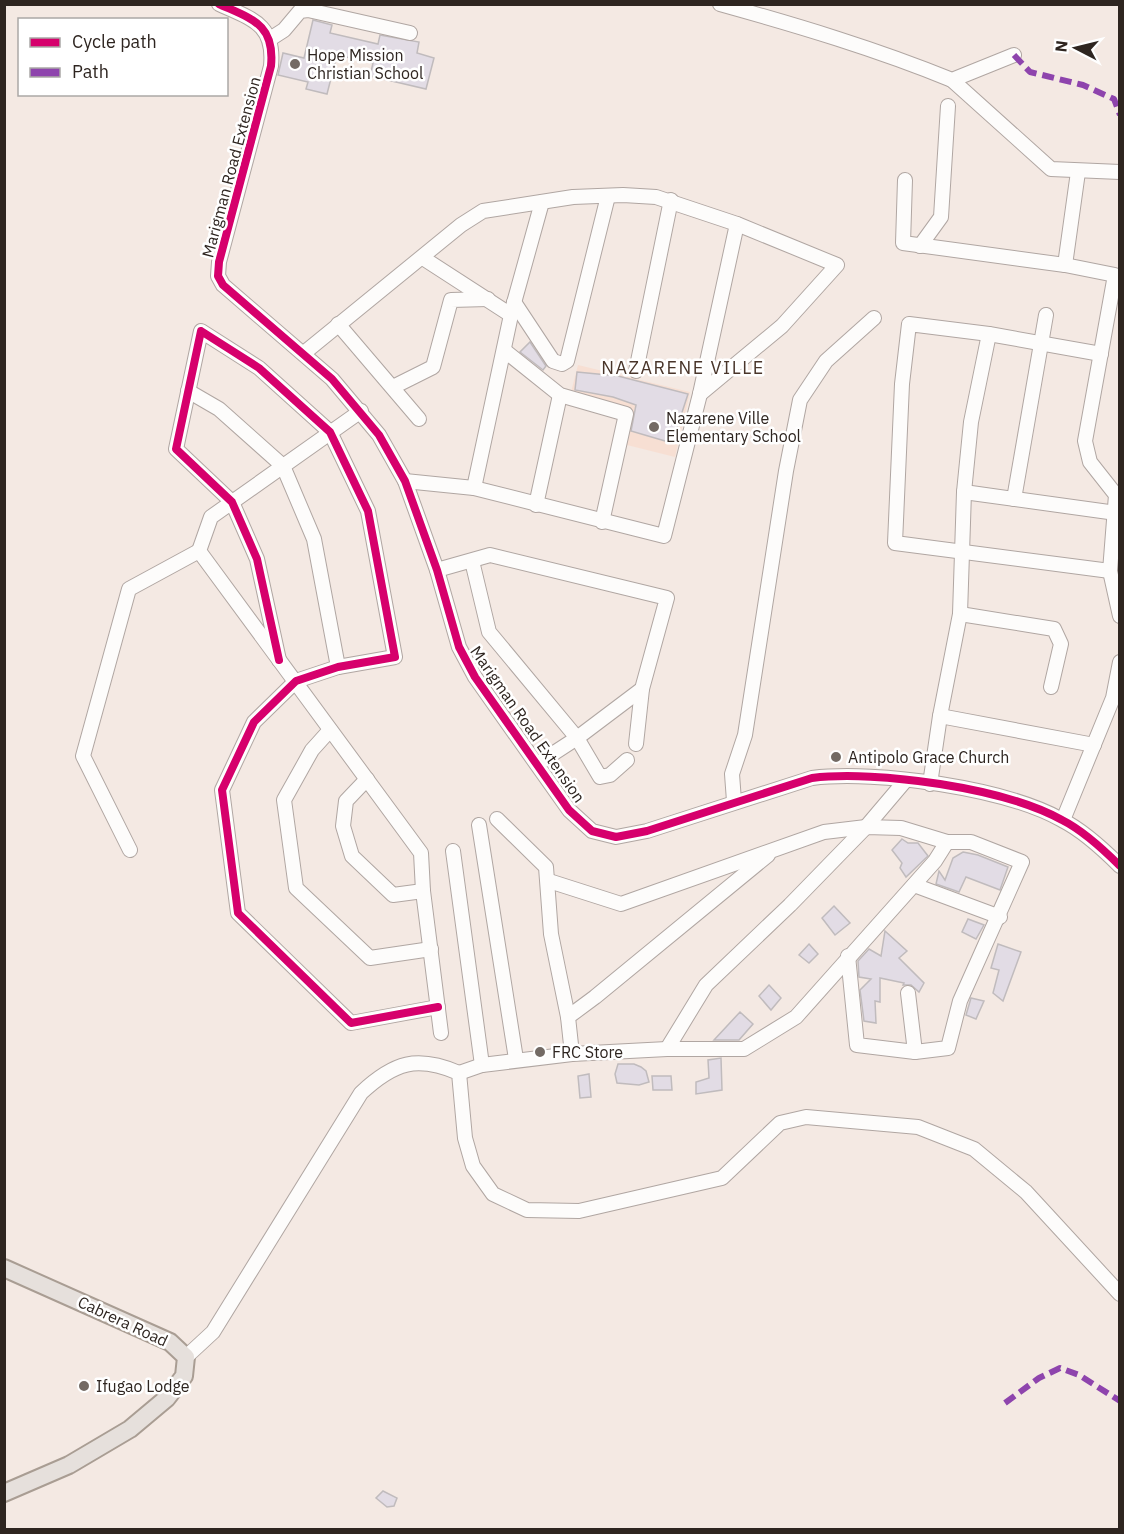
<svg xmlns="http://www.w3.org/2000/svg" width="1124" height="1534" viewBox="0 0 1124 1534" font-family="'IBM Plex Sans',sans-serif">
	<rect width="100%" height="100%" fill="#f4e9e3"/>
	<polygon fill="#f7dfd3" points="578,365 690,392 675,457 623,444 631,411 570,396"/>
	<g fill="#e2dce5" stroke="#c0bbbd" stroke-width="1.5">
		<polygon points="313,20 332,25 330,33 378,44 380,35 419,42 417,53 434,58 426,89 370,76 373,63 337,55 327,94 306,89 308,82 278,75 283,53 304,58"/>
		<polygon points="530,342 546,366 543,370 520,352"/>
		<polygon points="577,372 618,376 688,394 672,443 631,431 636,405 613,397 575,390"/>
		<polygon points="902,839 908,843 918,843 928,856 906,877 900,868 902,863 892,850"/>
		<polygon points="963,852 978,855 1008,867 1000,890 966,877 959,892 936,884 939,871 945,880 953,858"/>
		<polygon points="834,906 850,923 835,935 822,918"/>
		<polygon points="968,919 984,925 976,939 962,932"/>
		<polygon points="885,931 907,951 899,958 924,983 919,992 911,985 903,985 904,983 880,978 880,1002 875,1001 876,1023 864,1021 860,990 871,979 859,977 858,961 869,949 881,956"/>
		<polygon points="809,944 818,954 809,963 799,955"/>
		<polygon points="998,944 1021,952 1003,1001 993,993 999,970 991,968"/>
		<polygon points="769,985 781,998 771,1010 759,996"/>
		<polygon points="971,998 984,1001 976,1019 966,1015"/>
		<polygon points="740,1012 753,1024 739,1040 714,1040"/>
		<polygon points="721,1058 722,1090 696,1094 696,1082 709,1078 708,1060"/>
		<polygon points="618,1064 634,1064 641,1067 646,1071 649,1082 639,1085 617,1083 615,1074"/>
		<polygon points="589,1074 591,1097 580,1098 578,1076"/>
		<polygon points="652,1076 671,1076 672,1090 653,1090"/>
		<polygon points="383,1491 397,1498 394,1506 387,1507 376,1498"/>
	</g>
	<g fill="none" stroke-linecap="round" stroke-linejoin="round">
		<defs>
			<g id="minor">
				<path d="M219,4C252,19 275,24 271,66L219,262L218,276L223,285L332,379L379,435L405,481L437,570L459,647L475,677L569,810L592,831L616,837L647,831L812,778C877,770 1005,788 1062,820C1082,830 1104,850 1120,866"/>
				<path d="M720,4C799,26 876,49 952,80L1014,55"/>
				<polyline points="270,39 284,30 300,11 308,10 410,33"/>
				<polyline points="952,80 1051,169 1120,172"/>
				<polyline points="905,180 903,243 1065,265 1115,275 1085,441 1090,462 1116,495 1110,571 1120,616"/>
				<polyline points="920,246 941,217 948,106"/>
				<polyline points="423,258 511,315 474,488"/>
				<polyline points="1065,265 1078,172"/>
				<polyline points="514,302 553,361 562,364 567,361 608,196"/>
				<polyline points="512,310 542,202"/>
				<polyline points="338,324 419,419"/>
				<polyline points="505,351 560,395 626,414 602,522"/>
				<polyline points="304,353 461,225 483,211 573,197 623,195 656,197 737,224 837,265 782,326 700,394"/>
				<polyline points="1101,354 989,334 909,324 902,384 895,543 1110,571"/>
				<polyline points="636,371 671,200"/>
				<polyline points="393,387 433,367 451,300 488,299"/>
				<polyline points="188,391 219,409 283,466 314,539 338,667"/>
				<polyline points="361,411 211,517 199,551 421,853 423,891 441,1033"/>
				<polyline points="405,481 474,488 664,536 700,394 737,224"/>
				<polyline points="964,492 1116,513"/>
				<polyline points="1014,499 1046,315"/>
				<polyline points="536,505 560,395"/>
				<polyline points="472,561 489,632 577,738 600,777 610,775 627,760"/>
				<polyline points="437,570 490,555 667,598 642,689 577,738 537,764"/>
				<polyline points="960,614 1054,629 1061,644 1051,687"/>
				<polyline points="279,660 257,559 232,502 176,449 201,331 259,368 330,432 368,511 395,657 338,667 296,681 254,722 222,790 238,913 351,1023 438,1007"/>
				<polyline points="940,716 1094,745"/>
				<polyline points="330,730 312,750 284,800 296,888 370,958 431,949"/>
				<polyline points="636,744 642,689"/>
				<polyline points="367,779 346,801 343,826 352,856 393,895 423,891"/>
				<polyline points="930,784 940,716 960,614 964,492 971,422 989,334"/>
				<polyline points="734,801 732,774 745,735 786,471 800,400 826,361 874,318"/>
				<polyline points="497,819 546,867 551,934 568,1017"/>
				<polyline points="1063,820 1113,698 1120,662"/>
				<polyline points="479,825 516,1059"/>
				<polyline points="130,850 83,756 129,589 199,551"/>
				<polyline points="453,851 482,1065"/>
				<polyline points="549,881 621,904 824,832 866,827 901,828 947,842 971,842 1022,862 960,1001 948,1048 915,1052 857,1045 848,956"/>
				<polyline points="914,885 1000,917"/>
				<polyline points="908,993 915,1052"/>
				<polyline points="667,1049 706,985 790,905 866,827 905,781"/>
				<polyline points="572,1054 568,1017 595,997 768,855"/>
				<polyline points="459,1073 482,1065 572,1054 667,1049 744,1049 796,1017 935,861 947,842"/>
				<path d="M186,1357L213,1332L361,1093C394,1062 417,1055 459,1073L465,1138L473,1166L493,1194L527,1210L579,1211L722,1178L780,1123L806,1117L918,1127L974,1149L1026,1192L1120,1294"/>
			</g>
			<polyline id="major" points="4,1268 170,1342 186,1357 184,1376 167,1398 130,1429 69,1465 4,1493"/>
		</defs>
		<use href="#minor" stroke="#b0a6a2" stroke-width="16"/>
		<use href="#major" stroke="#a99d93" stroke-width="20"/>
		<use href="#minor" stroke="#fdfcfb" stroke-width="14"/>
		<use href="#major" stroke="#e6e0dc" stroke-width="16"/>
		<g stroke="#8e44ad" stroke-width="6" stroke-dasharray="12 6" stroke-linecap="butt">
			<polyline points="1014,55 1030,72 1083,85 1114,99 1120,115"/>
			<polyline points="1005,1403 1039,1378 1060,1368 1079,1375 1120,1401"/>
		</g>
		<defs>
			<g id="cycleway">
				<path d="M219,4C252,19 275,24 271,66L219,262L218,276L223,285L332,379L379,435L405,481L437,570L459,647L475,677L569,810L592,831L616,837L647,831L812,778C877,770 1005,788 1062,820C1082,830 1104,850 1120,866"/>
				<polyline points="279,660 257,559 232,502 176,449 201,331 259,368 330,432 368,511 395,657 338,667 296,681 254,722 222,790 238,913 351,1023 438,1007"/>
			</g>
		</defs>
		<use href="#cycleway" stroke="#fff" stroke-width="11"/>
		<use href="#cycleway" stroke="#d6006c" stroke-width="8"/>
	</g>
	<g fill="#736a64" stroke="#fff" stroke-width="2">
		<circle cx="295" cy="64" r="6"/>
		<circle cx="654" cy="427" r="6"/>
		<circle cx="836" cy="757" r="6"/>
		<circle cx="540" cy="1052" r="6"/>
		<circle cx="84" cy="1386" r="6"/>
	</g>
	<g text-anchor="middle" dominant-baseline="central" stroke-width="5" stroke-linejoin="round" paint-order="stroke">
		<g font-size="16" fill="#2e2520" stroke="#fff" text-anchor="start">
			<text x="307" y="55">Hope Mission<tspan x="307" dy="18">Christian School</tspan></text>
			<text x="666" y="418">Nazarene Ville<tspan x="666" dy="18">Elementary School</tspan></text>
			<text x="848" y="757">Antipolo Grace Church</text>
			<text x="552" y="1052">FRC Store</text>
			<text x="96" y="1386">Ifugao Lodge</text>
		</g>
		<g font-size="16" fill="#2e2520" stroke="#fff">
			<text transform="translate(231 167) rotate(-75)">Marigman Road Extension</text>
			<text transform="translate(528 724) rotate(55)">Marigman Road Extension</text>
			<text transform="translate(123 1321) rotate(25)">Cabrera Road</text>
		</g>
		<g font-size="18" letter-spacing="1.5" fill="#49352a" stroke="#fff">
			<text x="683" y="367">NAZARENE VILLE</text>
		</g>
	</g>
	<rect width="1124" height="1534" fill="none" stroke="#2e2520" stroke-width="12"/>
	<rect x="18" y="18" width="210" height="78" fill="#ffffff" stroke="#aba8a6" stroke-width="1.5"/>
	<rect x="30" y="38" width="30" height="9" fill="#d6006c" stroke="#aba8a6" stroke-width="1.5"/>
	<text x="72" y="48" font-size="18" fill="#2e2520">Cycle path</text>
	<rect x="30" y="68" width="30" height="9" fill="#8e44ad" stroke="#aba8a6" stroke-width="1.5"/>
	<text x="72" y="78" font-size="18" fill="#2e2520">Path</text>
	<g transform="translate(1076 48) rotate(277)" stroke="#ffffff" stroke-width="4.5" paint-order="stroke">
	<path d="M0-4.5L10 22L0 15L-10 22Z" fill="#2e2520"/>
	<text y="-9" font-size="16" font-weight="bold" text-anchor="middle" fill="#2e2520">N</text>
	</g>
</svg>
